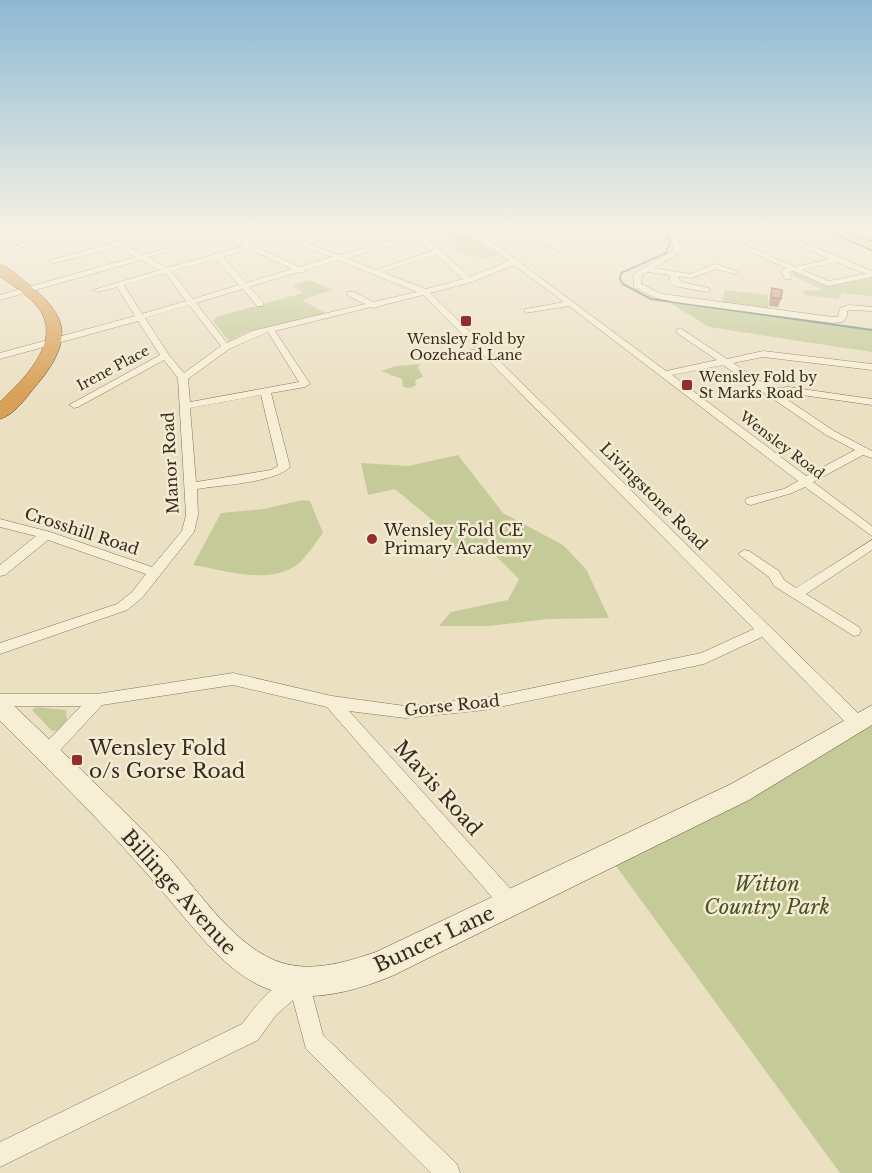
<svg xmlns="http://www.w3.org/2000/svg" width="872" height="1173" viewBox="0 0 872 1173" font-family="'Libre Baskerville',serif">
	<rect width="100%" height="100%" fill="#ece0c3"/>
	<g fill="#c4ca98">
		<path d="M446,231H465L498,255C479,262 460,253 446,240L452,238Z"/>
		<polygon points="795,271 829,286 872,278 872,296 842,293 838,299 806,295 802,291 822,290 790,274"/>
		<polygon points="310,280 332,290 302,300 327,314 246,332 229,341 213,321 216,317 303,293 293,285"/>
		<polygon points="725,290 768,295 768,308 722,302"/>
		<polygon points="667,301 872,329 872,352 709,327"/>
		<polygon points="420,364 418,367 423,377 415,380 416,385 410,388 403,387 402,379 381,371 396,366"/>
		<polygon points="458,455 503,513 563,545 586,569 609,618 548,619 489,626 439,626 451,612 508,600 519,579 489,549 457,550 437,524 395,489 368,495 361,463 408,466"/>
		<path d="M302,500L310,501L323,533C315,543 306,559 295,566C266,585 224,570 193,565L221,513L264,509Z"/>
		<polygon points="36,707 66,710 67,721 58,730 52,731 32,710"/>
		<polygon points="872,714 872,1173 840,1173 608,855"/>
	</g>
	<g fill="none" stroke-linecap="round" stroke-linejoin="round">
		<polyline stroke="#6d8d85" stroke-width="2" points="664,231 670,242 666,253 621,273 620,279 623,284 651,299 872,330"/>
		<defs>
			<g id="street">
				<polygon points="15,231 14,232 0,236 0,232"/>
				<polygon points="61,231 72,231 23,247 16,245"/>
				<path d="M85,231C97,231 109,243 121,242C138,241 154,231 172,231L124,245L142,255L217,234L213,231L226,233L242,241L269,231H279L304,241L339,231H350L310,244L339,255L414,235L411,231L420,233L439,231L424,236L470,277L509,261L469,231H477L483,236L514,231H537L565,248V252H559L530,233L515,235L530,250L526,252L508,236L488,239L666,371L717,360L677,333L676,331L680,328L727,359L763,351L872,364V370L763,357L733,363L772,389L788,387L872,399V405L788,393L779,394L834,431L872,451V458L863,455L813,482L872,526V536L805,487L792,493L751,505L747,504L745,501L747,498L784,489L798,481L569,306L525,313V309L564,302L514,265L472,282L430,293L864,719L866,724L864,729L858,731L852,729L762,637L704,664L485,710L405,718L349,711L518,897L521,904L518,911L511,914L504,911L327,707L233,685L102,705L53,758L47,760L41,758L39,753L41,748L81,706H0V694H97L233,673L332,696L405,706L485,698L701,653L754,629L482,354L449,358V354L477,349L423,295L379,306L375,308L371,307L275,331L310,384L305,387L271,393L290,467C274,483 220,485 197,489L198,515L194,532L142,598L127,610L0,654V643L117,604L132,592L146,574L48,540L5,575L0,576V565L36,536L0,527V519L50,532L152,567L182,531L186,515L178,378L164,360L78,407L74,408L69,405L160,355L138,321L0,359V353L135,316L117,287L97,292L93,290L160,270L141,260L0,300V295L135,257L117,247L50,264V260L111,244ZM274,234L332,257L299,267L248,243ZM222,237L243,246L167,268L148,257ZM418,238L432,251L376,270L346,258ZM249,249L292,269L246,283L223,257ZM436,255L463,279L426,289L382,272ZM216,259L239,285L193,299L171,271ZM338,260L417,292L373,302L354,292H348V296L365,304L252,331L227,343L196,303L243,289L257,306H263V302L249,287L298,272L304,273V270ZM165,273L186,301L142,314L124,285ZM189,305L221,346L184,373L169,355L145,318ZM268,332L299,382L190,402L188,379L229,349ZM723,365L826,435L855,450L806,476L672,375ZM261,395L278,466L271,470L196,482L190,408Z"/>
				<polygon points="635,231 642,231 642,232 639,234"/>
				<polygon points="669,231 675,231 682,251 654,268 690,274 716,264 739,272 735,274 716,269 691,278 678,276 681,282 709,288 710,290 706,292 675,286 670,281 670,275 648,272 642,275 641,284 662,294 832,317 838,317 840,308 849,305 872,307 872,311 850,310 847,311 847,316 843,322 832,323 675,302 656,298 634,287 634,274 674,250"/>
				<path d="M749,231H763L731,239L795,267L830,259L768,231H777L872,271V277L828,286L793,271L789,272L791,279H785L781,271L786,268L721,238ZM836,262L866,274L829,281L802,270Z"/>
				<polygon points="872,540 872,550 806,594 859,627 861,631 859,635 854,636 774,586 769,577 738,554 744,550 749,551 779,571 784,580 796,588"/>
				<path d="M299,972L306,975L309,982L323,1035L457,1164L460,1173H431L306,1049L293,1000L276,1015L258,1040L0,1167V1142L242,1024C257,1004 275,982 299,972Z"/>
			</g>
			<path id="secondary" d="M0,697L8,700C59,749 112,798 161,849C194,884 229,941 274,960C307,974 344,963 376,952L731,784L872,705V725L749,800L392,976C253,1033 224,959 142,868C97,817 48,769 0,721Z"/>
			<polygon id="primary" points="828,231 844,231 872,242 872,250"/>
			<path id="highway" d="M0,265L5,266C57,306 87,327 34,388C25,399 14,415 0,419V402C22,381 62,343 40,310C30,296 13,286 0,276Z"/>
		</defs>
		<use href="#street" stroke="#86725b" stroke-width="1"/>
		<use href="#secondary" stroke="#68533e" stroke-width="1"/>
		<use href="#primary" stroke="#54402f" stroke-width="2"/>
		<use href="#highway" stroke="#54402f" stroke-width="1"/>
		<use href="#street" fill="#f7eed6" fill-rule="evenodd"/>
		<use href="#secondary" fill="#f7eed6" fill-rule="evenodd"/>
		<use href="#primary" fill="#eed59d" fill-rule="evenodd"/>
		<use href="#highway" fill="#d9a057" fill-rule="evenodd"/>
	</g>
	<polygon fill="#ad866a" points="772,288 781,299 778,307 769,306 770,297"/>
	<polygon fill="#c99c7b" stroke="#8d6d56" stroke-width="1.5" points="772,288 782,290 781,299 771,297"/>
	<linearGradient id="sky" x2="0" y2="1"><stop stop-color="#8db8d5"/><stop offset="0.58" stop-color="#f6f1e4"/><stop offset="1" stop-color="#f6f1e4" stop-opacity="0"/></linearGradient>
	<rect width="872" height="395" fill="url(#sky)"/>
	<g fill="#932d2d" stroke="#f4ebd3" stroke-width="2">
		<rect x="460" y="315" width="12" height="12" rx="3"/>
		<rect x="681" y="379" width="12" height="12" rx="3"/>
		<circle cx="372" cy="539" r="6"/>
		<rect x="71" y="754" width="12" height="12" rx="3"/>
	</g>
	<g text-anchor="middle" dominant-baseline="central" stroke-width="5" stroke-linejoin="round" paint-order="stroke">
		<g font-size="14" fill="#372a1e" stroke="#f4ebd3">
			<text x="466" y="339">Wensley Fold by<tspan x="466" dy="16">Oozehead Lane</tspan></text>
			<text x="699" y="377" text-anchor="start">Wensley Fold by<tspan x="699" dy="16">St Marks Road</tspan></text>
		</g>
		<g font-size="14" fill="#372a1e" stroke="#f4ebd3">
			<text transform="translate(113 368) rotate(-28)">Irene Place</text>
			<text transform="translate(782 445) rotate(37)">Wensley Road</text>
		</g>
		<g font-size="16" fill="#372a1e" stroke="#f4ebd3">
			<text transform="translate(170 463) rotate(-93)">Manor Road</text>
			<text transform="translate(654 496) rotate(45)">Livingstone Road</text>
			<text transform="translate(82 531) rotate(18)">Crosshill Road</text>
			<text transform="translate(452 705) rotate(-6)">Gorse Road</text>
		</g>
		<g font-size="16" fill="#372a1e" stroke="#f4ebd3" text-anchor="start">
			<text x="384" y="530">Wensley Fold CE<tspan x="384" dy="18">Primary Academy</tspan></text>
		</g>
		<g font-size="20" fill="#372a1e" stroke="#f4ebd3" text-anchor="start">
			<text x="89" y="748">Wensley Fold<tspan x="89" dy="23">o/s Gorse Road</tspan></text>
		</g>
		<g font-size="20" fill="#372a1e" stroke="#f4ebd3">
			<text transform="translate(438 788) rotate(48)">Mavis Road</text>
			<text transform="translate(179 892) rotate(48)">Billinge Avenue</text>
			<text transform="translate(434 939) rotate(-25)">Buncer Lane</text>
		</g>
		<g font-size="20" font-style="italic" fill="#475226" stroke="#f4ebd3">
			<text x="767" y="884">Witton<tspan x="767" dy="23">Country Park</tspan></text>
		</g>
	</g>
</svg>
